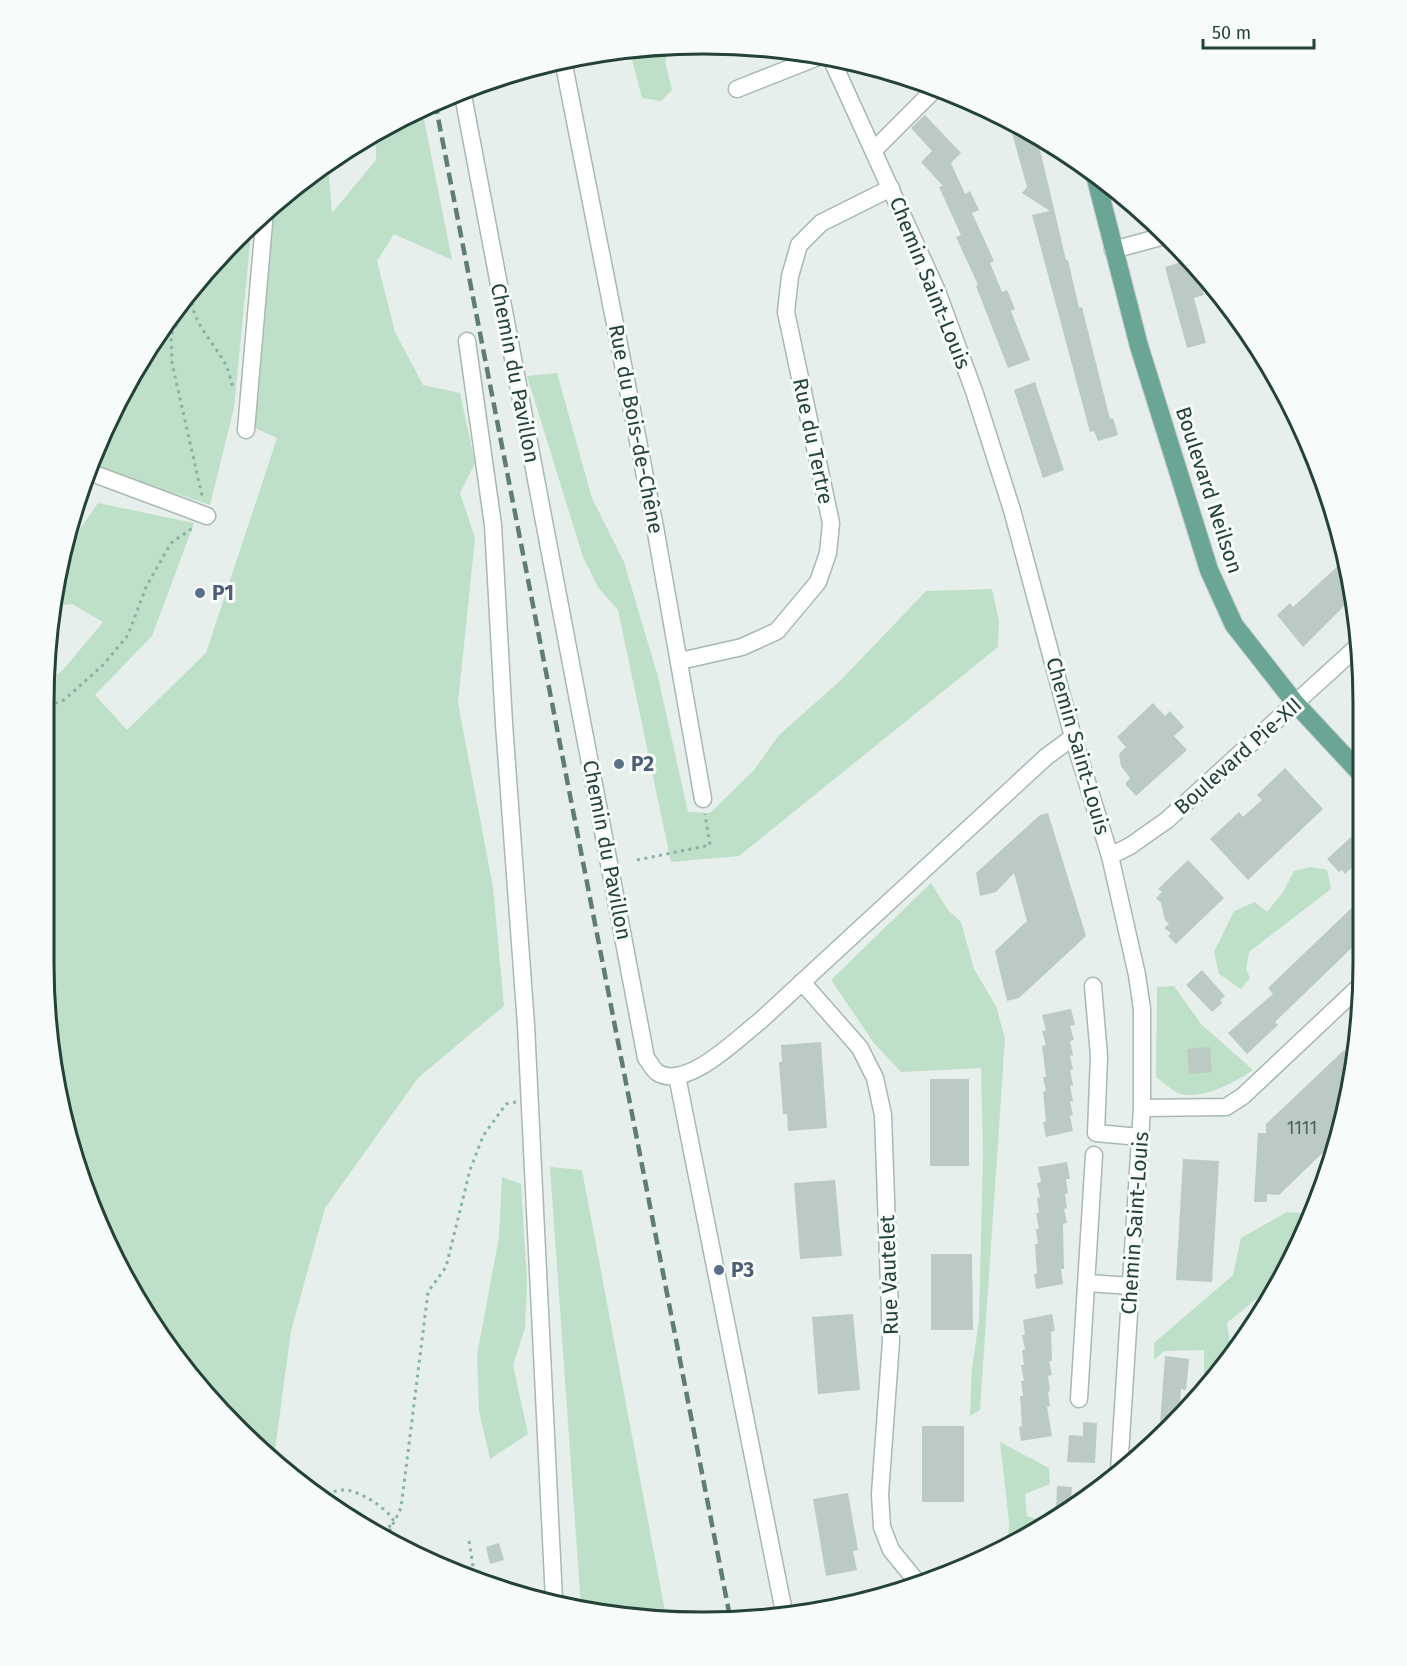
<svg xmlns="http://www.w3.org/2000/svg" width="1407" height="1666" viewBox="0 0 1407 1666" font-family="'Fira Sans',sans-serif">
	<rect width="100%" height="100%" fill="#e6efeb"/>
	<g fill="#bfe0c8">
		<polygon points="670,47 665,62 672,90 661,101 642,98 630,51"/>
		<polygon points="422,109 452,260 394,234 377,261 395,332 423,385 460,393 475,463 460,493 475,538 458,703 493,887 504,1006 418,1078 325,1208 291,1331 274,1457 207,1397 112,1255 66,1133 44,962 48,681 63,670 103,622 72,604 52,606 62,555 98,503 194,523 152,636 95,695 127,730 206,653 277,438 251,426 271,205 328,161 332,213 376,160 376,134"/>
		<polygon points="252,224 234,408 210,505 91,465 111,412 180,302"/>
		<polygon points="557,373 592,498 624,562 658,677 688,812 710,813 754,770 779,735 841,680 926,591 992,589 999,621 998,647 739,856 671,862 618,610 598,587 583,557 527,376"/>
		<polygon points="1311,867 1327,870 1331,889 1249,952 1246,969 1250,978 1241,989 1219,974 1214,952 1234,911 1255,902 1267,912 1283,892 1294,871"/>
		<polygon points="931,883 948,910 961,922 974,969 996,1006 1005,1038 980,1410 970,1416 972,1368 979,1320 983,1154 981,1068 901,1072 874,1043 831,980"/>
		<path d="M1174,986L1201,1024L1253,1070C1235,1082 1203,1100 1180,1094C1172,1091 1163,1082 1156,1077L1157,987Z"/>
		<polygon points="550,1167 582,1170 666,1617 618,1617 581,1607"/>
		<polygon points="502,1177 521,1184 527,1281 525,1328 513,1365 528,1434 490,1459 479,1411 477,1355 499,1237"/>
		<polygon points="1287,1212 1311,1214 1289,1262 1273,1285 1227,1323 1231,1350 1204,1385 1204,1350 1164,1351 1154,1360 1154,1343 1233,1275 1241,1238"/>
		<polygon points="1000,1442 1049,1468 1050,1484 1025,1494 1027,1516 1043,1521 1044,1525 1008,1545 1009,1521"/>
	</g>
	<g fill="#bbcac4">
		<polygon points="925,115 961,153 951,163 965,194 970,191 979,210 972,213 994,261 990,263 1002,292 1007,290 1015,309 1011,311 1030,360 1008,368 976,286 978,285 956,237 961,235 939,187 943,186 921,162 932,151 911,128"/>
		<polygon points="1009,122 1037,137 1066,260 1068,260 1079,308 1082,307 1110,419 1113,418 1118,435 1098,441 1094,431 1090,432 1032,215 1050,211 1022,193 1027,187"/>
		<polygon points="1185,261 1187,268 1193,266 1196,274 1198,273 1204,295 1194,298 1206,343 1187,348 1165,267"/>
		<polygon points="1035,382 1064,470 1043,478 1014,390"/>
		<polygon points="1347,564 1353,597 1303,647 1277,615 1290,603 1293,607 1339,565 1342,569"/>
		<polygon points="1153,703 1165,716 1170,711 1184,727 1174,736 1187,750 1136,796 1125,784 1130,778 1121,766 1119,754 1126,747 1117,737"/>
		<polygon points="1285,768 1323,809 1248,880 1210,839 1239,812 1243,817 1262,800 1257,795"/>
		<polygon points="1048,813 1086,936 1019,998 1007,1001 995,951 1027,921 1014,873 996,892 980,896 976,873 1040,815"/>
		<polygon points="1363,826 1363,858 1345,874 1342,870 1339,872 1327,859"/>
		<polygon points="1188,860 1224,898 1176,944 1168,936 1171,933 1164,928 1169,924 1165,920 1161,903 1156,898 1162,892 1158,889"/>
		<polygon points="1363,897 1362,938 1275,1022 1278,1025 1247,1054 1228,1033 1273,994 1268,988"/>
		<polygon points="1202,970 1225,996 1220,1000 1222,1003 1212,1012 1186,985"/>
		<polygon points="1071,1009 1075,1025 1070,1026 1074,1040 1070,1041 1073,1055 1070,1056 1073,1070 1070,1070 1073,1085 1070,1086 1073,1101 1070,1101 1073,1115 1070,1116 1073,1131 1046,1137 1043,1122 1046,1122 1043,1092 1046,1091 1043,1077 1046,1077 1042,1046 1046,1045 1042,1031 1046,1030 1042,1015"/>
		<polygon points="821,1042 827,1128 788,1131 787,1114 783,1114 779,1062 782,1062 781,1045"/>
		<polygon points="1210,1047 1212,1072 1189,1074 1187,1049"/>
		<polygon points="1344,1050 1352,1058 1335,1141 1279,1195 1267,1194 1267,1202 1254,1202 1258,1133 1266,1133 1266,1124"/>
		<rect x="930" y="1079" width="39" height="87"/>
		<polygon points="1183,1159 1219,1161 1212,1282 1176,1280"/>
		<polygon points="1067,1162 1070,1179 1066,1179 1068,1193 1065,1194 1067,1208 1064,1209 1067,1223 1063,1224 1064,1269 1061,1269 1063,1284 1036,1289 1034,1274 1037,1274 1035,1244 1038,1244 1036,1229 1039,1229 1036,1213 1039,1213 1037,1198 1040,1197 1037,1183 1041,1182 1038,1167"/>
		<polygon points="835,1180 842,1256 800,1259 794,1183"/>
		<polygon points="931,1254 972,1254 973,1330 931,1330"/>
		<polygon points="853,1314 860,1390 818,1394 812,1317"/>
		<polygon points="1052,1314 1055,1331 1051,1332 1052,1361 1049,1361 1052,1375 1048,1376 1050,1391 1048,1392 1050,1406 1047,1407 1052,1436 1021,1441 1019,1427 1022,1426 1020,1396 1023,1396 1021,1381 1024,1381 1021,1365 1024,1365 1022,1350 1025,1350 1022,1335 1025,1335 1023,1320"/>
		<polygon points="1165,1356 1189,1359 1186,1390 1181,1389 1179,1418 1159,1439"/>
		<polygon points="1083,1422 1097,1423 1095,1463 1067,1462 1069,1435 1083,1436"/>
		<rect x="922" y="1426" width="42" height="76"/>
		<polygon points="1057,1486 1072,1487 1070,1511 1056,1510"/>
		<polygon points="848,1493 858,1550 853,1551 857,1570 826,1576 813,1499"/>
		<polygon points="499,1543 504,1560 490,1564 486,1547"/>
	</g>
	<g fill="none" stroke-linecap="round" stroke-linejoin="round">
		<defs>
			<g id="minor">
				<polyline points="830,56 937,291 975,394 1012,510 1073,737 1110,856 1137,975 1142,1009 1142,1108 1119,1471"/>
				<polyline points="563,60 655,527 703,799"/>
				<polyline points="737,89 823,55"/>
				<path d="M462,90L646,1058C650,1063 653,1070 658,1073C687,1090 738,1038 760,1021L1046,757L1073,737"/>
				<polyline points="874,150 936,88"/>
				<polyline points="1113,250 1168,235"/>
				<polyline points="467,341 493,525 504,724 526,1025 554,1600"/>
				<polyline points="246,430 265,211"/>
				<polyline points="89,472 207,516"/>
				<polyline points="680,661 742,647 777,631 818,582 828,553 831,523 786,312 790,276 799,245 821,223 891,188"/>
				<polyline points="1110,856 1130,846 1167,820 1358,646"/>
				<polyline points="802,982 860,1048 875,1078 883,1115 891,1341 880,1494 882,1527 891,1550 918,1583"/>
				<polyline points="1093,986 1099,1056 1096,1133 1140,1137"/>
				<polyline points="677,1076 785,1617"/>
				<polyline points="1142,1108 1226,1107 1243,1096 1362,984"/>
				<polyline points="1087,1283 1131,1286"/>
				<polyline points="1079,1399 1094,1155"/>
			</g>
			<polyline id="major" points="1095,175 1139,346 1209,570 1234,625 1296,704 1363,776"/>
		</defs>
		<use href="#minor" stroke="#a8b8b2" stroke-width="19"/>
		<use href="#major" stroke="#c2cac8" stroke-width="20"/>
		<g stroke="#86b3a5" stroke-width="3" stroke-dasharray="3 4.5" stroke-linecap="butt">
			<path d="M193,288C185,316 214,342 226,365C229,372 231,381 233,388"/>
			<polyline points="190,298 171,335 172,363 203,500"/>
			<polyline points="48,706 64,700 104,664 128,635 146,587 171,543 194,527"/>
			<polyline points="637,860 710,845 705,814"/>
			<path d="M321,1498L324,1494C330,1493 337,1490 343,1490C357,1489 387,1508 393,1520L384,1537"/>
			<polyline points="386,1538 401,1508 428,1292 446,1267 470,1170 483,1136 506,1104 516,1102"/>
			<polyline points="469,1541 475,1579"/>
		</g>
		<use href="#minor" stroke="#fff" stroke-width="16"/>
		<use href="#major" stroke="#6aa596" stroke-width="18"/>
		<polyline stroke="#5f7d75" stroke-width="4.5" stroke-dasharray="12 6" stroke-linecap="butt" points="435,102 730,1617"/>
	</g>
	<g fill="#5c6f8a" stroke="#f7fbf9" stroke-width="2">
		<circle cx="200" cy="593" r="6"/>
		<circle cx="619" cy="764" r="6"/>
		<circle cx="719" cy="1270" r="6"/>
	</g>
	<g text-anchor="middle" dominant-baseline="central" stroke-width="6" stroke-linejoin="round" paint-order="stroke">
		<g font-size="18" fill="#4a645c">
			<text x="1302" y="1128">1111</text>
		</g>
		<g font-size="21" fill="#24423a" stroke="#f7fbf9">
			<text transform="translate(930 283) rotate(68)">Chemin Saint-Louis</text>
			<text transform="translate(515 373) rotate(79)">Chemin du Pavillon</text>
			<text transform="translate(636 429) rotate(79)">Rue du Bois-de-Chêne</text>
			<text transform="translate(813 441) rotate(78)">Rue du Tertre</text>
			<text transform="translate(1209 490) rotate(72)">Boulevard Neilson</text>
			<text transform="translate(1078 746) rotate(74)">Chemin Saint-Louis</text>
			<text transform="translate(1238 756) rotate(-42)">Boulevard Pie-XII</text>
			<text transform="translate(607 850) rotate(79)">Chemin du Pavillon</text>
			<text transform="translate(1135 1223) rotate(-86)">Chemin Saint-Louis</text>
			<text transform="translate(889 1275) rotate(-92)">Rue Vautelet</text>
		</g>
		<g font-size="21" font-weight="bold" fill="#4e5e75" stroke="#f7fbf9" text-anchor="start">
			<text x="212" y="593">P1</text>
			<text x="631" y="764">P2</text>
			<text x="731" y="1270">P3</text>
		</g>
	</g>
	<path d="M0 0H1407V1666H0ZM703 54H704A649 649 0 0 1 1353 703V963A649 649 0 0 1 704 1612H703A649 649 0 0 1 54 963V703A649 649 0 0 1 703 54Z" fill="#f7fbf9" fill-rule="evenodd"/>
	<path fill="none" stroke="#24423a" stroke-width="3" d="M703 54H704A649 649 0 0 1 1353 703V963A649 649 0 0 1 704 1612H703A649 649 0 0 1 54 963V703A649 649 0 0 1 703 54Z"/>
	<path d="M1203 39v9h111v-9" fill="none" stroke="#24423a" stroke-width="3"/>
	<text x="1212" y="39" font-size="18" fill="#24423a" stroke="#f7fbf9" stroke-width="4.5" paint-order="stroke">50 m</text>
</svg>
